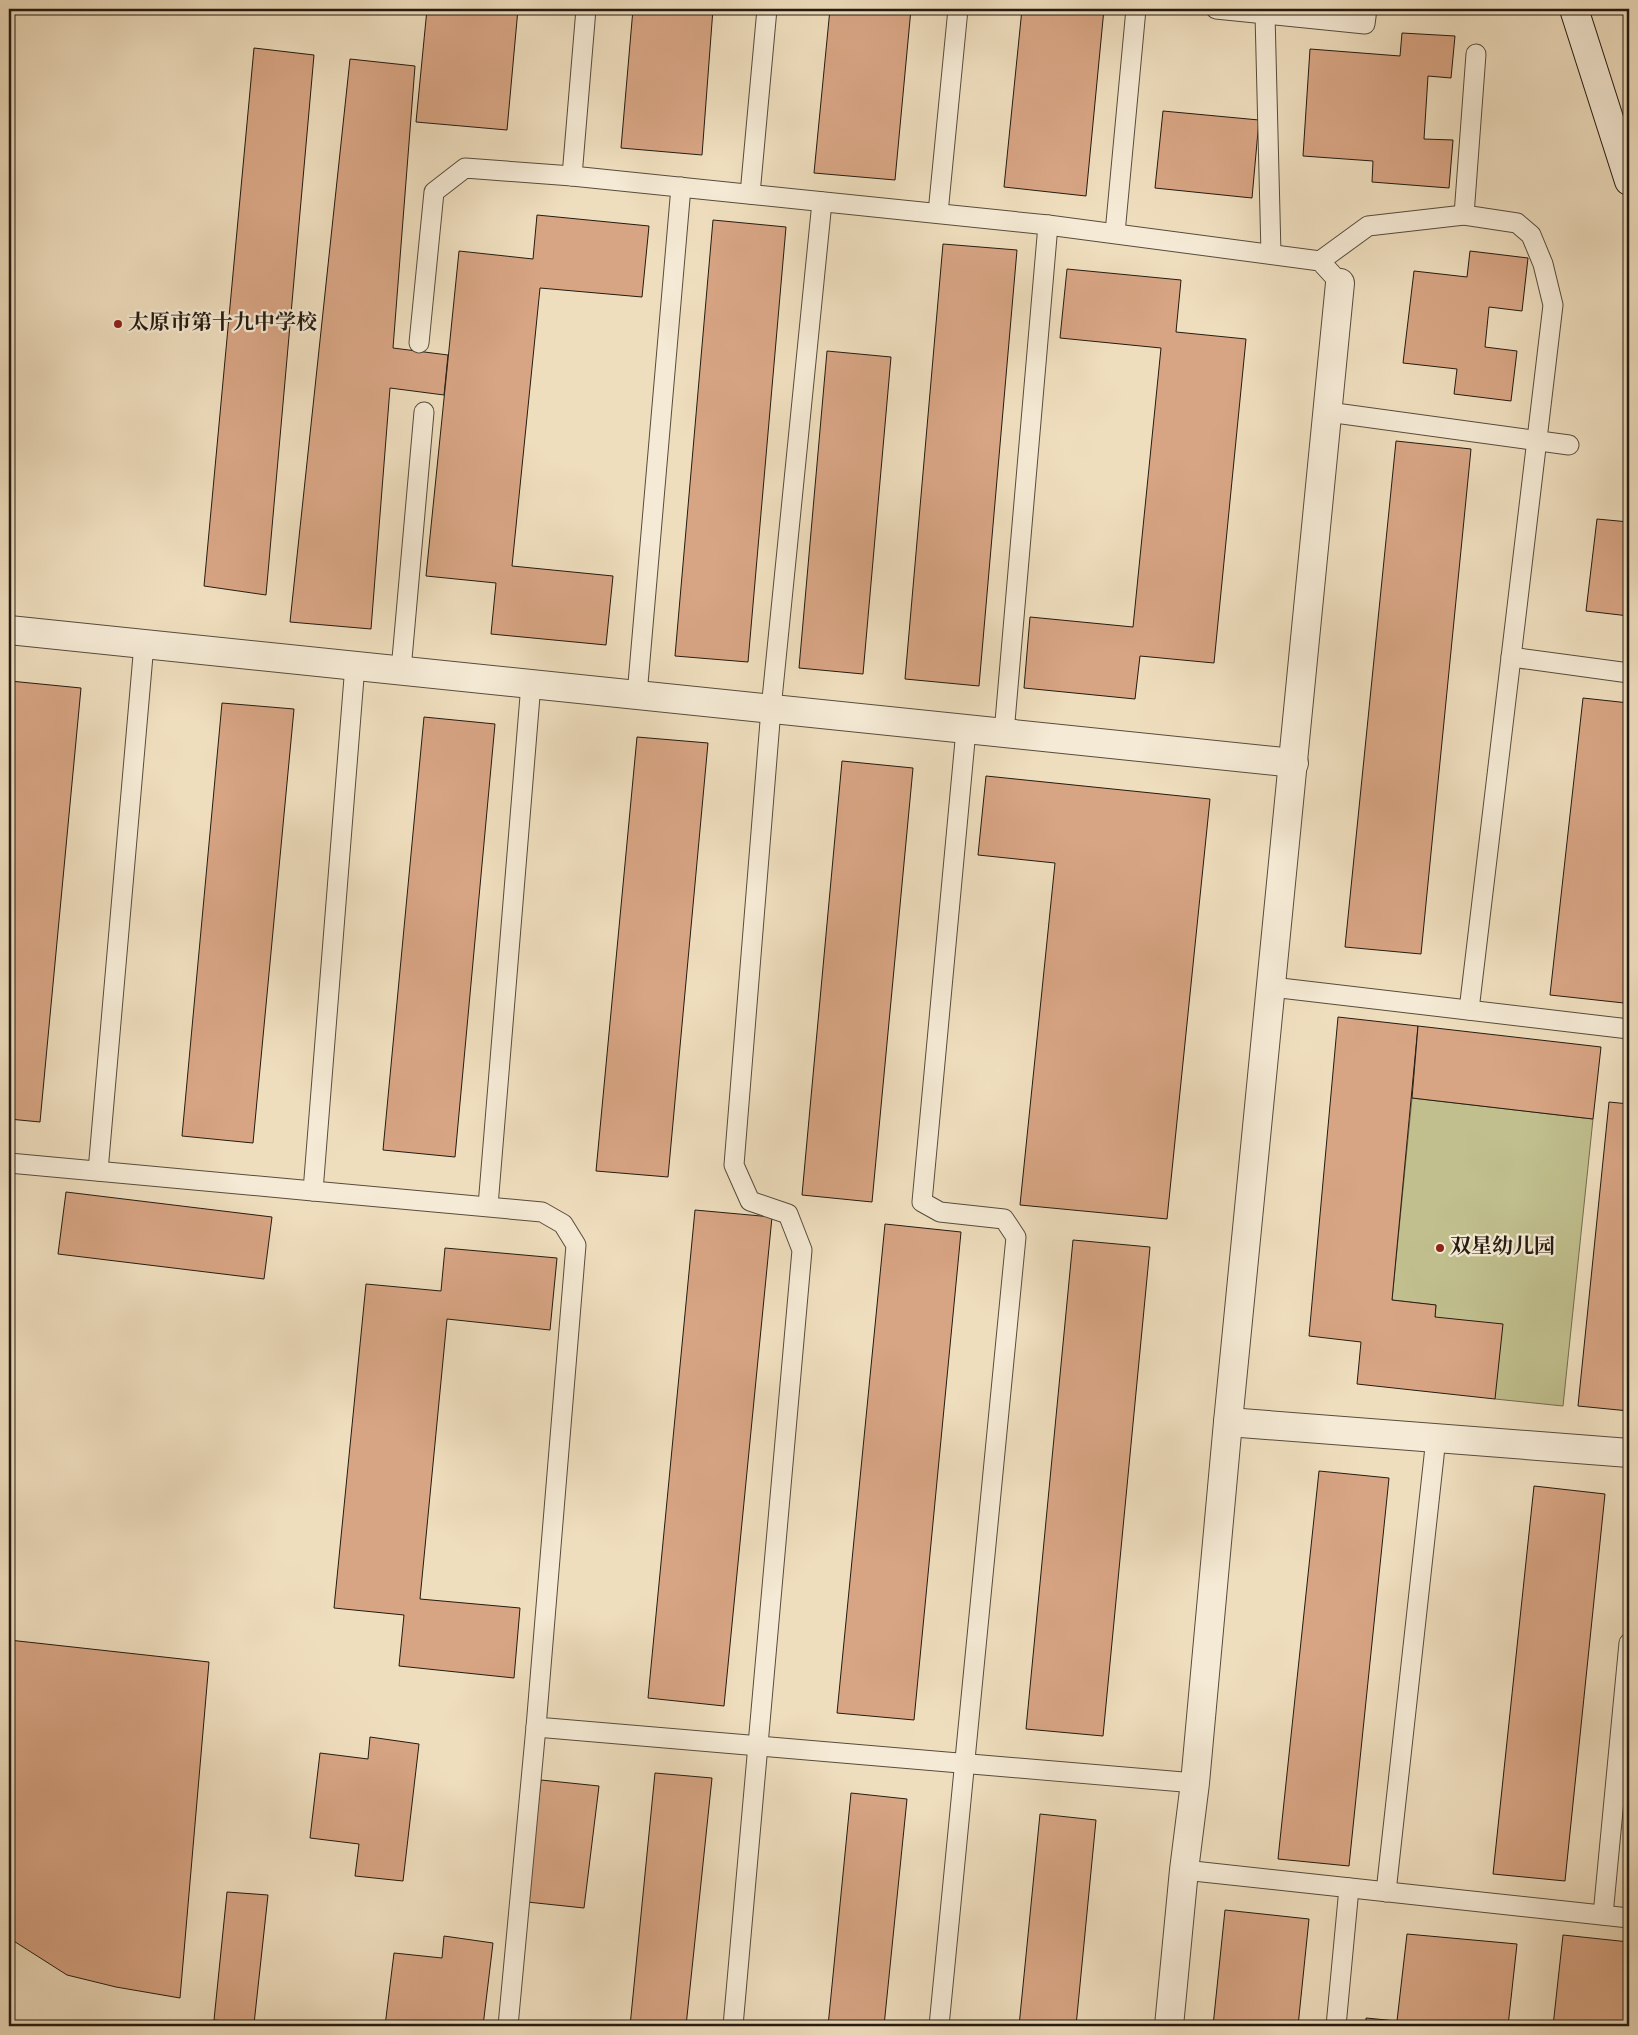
<svg xmlns="http://www.w3.org/2000/svg" width="1638" height="2035" viewBox="0 0 1638 2035" font-family="'Sorts Mill Goudy','Noto Serif SC',serif">
	<rect width="100%" height="100%" fill="#efdebe"/>
	<filter id="stains"><feTurbulence type="fractalNoise" baseFrequency=".004" numOctaves="4"/><feColorMatrix values="0 0 0 0 .2 0 0 0 0 .09 0 0 0 0 .02 0 0 0 .5 -.17"/></filter>
	<radialGradient id="worn" r=".72"><stop offset=".6" stop-color="#630" stop-opacity="0"/><stop offset="1" stop-color="#630" stop-opacity=".3"/></radialGradient>
	<polygon fill="#c0bf8d" stroke="#726d4e" points="1412,1098 1593,1119 1563,1406 1495,1399 1435,1317 1436,1305 1392,1300"/>
	<g fill="#d8a584" stroke="#241b10">
		<polygon points="427,9 518,9 507,130 416,122"/>
		<polygon points="633,9 713,9 702,155 621,148"/>
		<polygon points="830,9 911,9 895,180 814,173"/>
		<polygon points="1022,9 1104,9 1086,196 1004,187"/>
		<polygon points="1402,33 1455,36 1451,78 1428,76 1424,139 1453,140 1449,188 1372,182 1373,161 1303,156 1310,49 1400,56"/>
		<polygon points="254,48 314,55 266,595 204,586"/>
		<polygon points="350,59 415,66 393,348 448,355 444,395 390,388 371,629 290,622"/>
		<polygon points="1163,111 1259,120 1252,198 1155,188"/>
		<polygon points="537,215 649,226 642,297 540,288 512,566 613,576 606,645 491,634 496,583 426,576 459,251 533,259"/>
		<polygon points="713,220 786,227 748,662 675,656"/>
		<polygon points="943,244 1017,250 979,686 905,679"/>
		<polygon points="1470,251 1528,258 1522,311 1489,307 1485,347 1517,351 1511,401 1454,394 1457,369 1403,363 1414,271 1467,277"/>
		<polygon points="1067,269 1181,280 1176,332 1246,339 1214,663 1140,656 1135,699 1024,688 1030,617 1133,627 1161,348 1060,338"/>
		<polygon points="827,351 891,357 863,674 799,668"/>
		<polygon points="1396,441 1471,449 1421,954 1345,947"/>
		<polygon points="1597,519 1629,522 1629,616 1586,611"/>
		<polygon points="10,681 81,688 40,1122 9,1119"/>
		<polygon points="1583,698 1629,703 1629,955 1624,1003 1550,995"/>
		<polygon points="222,703 294,709 253,1143 182,1136"/>
		<polygon points="424,717 495,724 455,1157 383,1150"/>
		<polygon points="637,737 708,743 668,1177 596,1171"/>
		<polygon points="842,761 913,768 872,1202 802,1195"/>
		<polygon points="986,776 1210,799 1167,1219 1020,1205 1055,863 978,855"/>
		<polygon points="1338,1017 1418,1026 1392,1300 1436,1305 1435,1317 1503,1324 1495,1399 1357,1384 1361,1342 1309,1336"/>
		<polygon points="1418,1026 1601,1047 1593,1119 1412,1098"/>
		<polygon points="1609,1102 1629,1104 1629,1411 1578,1406"/>
		<polygon points="66,1192 272,1217 264,1279 58,1254"/>
		<polygon points="695,1210 772,1217 724,1706 648,1698"/>
		<polygon points="885,1224 961,1232 914,1720 837,1713"/>
		<polygon points="1073,1240 1150,1247 1103,1736 1026,1729"/>
		<polygon points="445,1248 557,1258 550,1330 447,1319 420,1599 520,1608 514,1678 399,1666 404,1615 334,1608 366,1284 441,1291"/>
		<polygon points="1319,1471 1389,1478 1349,1866 1278,1859"/>
		<polygon points="1534,1486 1605,1494 1565,1881 1493,1874"/>
		<polygon points="9,1640 209,1662 180,1998 116,1987 67,1975 9,1938"/>
		<polygon points="370,1737 419,1744 403,1881 355,1876 359,1844 310,1838 320,1753 368,1759"/>
		<polygon points="655,1773 712,1778 686,2026 630,2026"/>
		<polygon points="541,1780 599,1786 584,1908 527,1902"/>
		<polygon points="851,1793 907,1799 884,2026 828,2026"/>
		<polygon points="1040,1814 1096,1820 1076,2026 1019,2026"/>
		<polygon points="1629,1853 1629,1903 1624,1903"/>
		<polygon points="227,1892 268,1895 254,2024 214,2020"/>
		<polygon points="1225,1910 1309,1919 1298,2026 1213,2026"/>
		<polygon points="1407,1934 1517,1944 1508,2026 1366,2026 1366,2018 1397,2021"/>
		<polygon points="1563,1935 1629,1942 1629,2026 1553,2026"/>
		<polygon points="444,1936 493,1943 483,2026 385,2026 394,1953 442,1958"/>
	</g>
	<g fill="none" stroke-linecap="round" stroke-linejoin="round">
		<defs>
			<g id="lane">
				<polyline points="1216,9 1365,24 1367,9"/>
				<polyline points="1265,14 1271,254"/>
				<polyline points="572,176 586,9"/>
				<polyline points="750,194 767,9"/>
				<polyline points="938,213 958,9"/>
				<polyline points="1464,215 1476,54"/>
				<polyline points="1115,233 1136,9"/>
				<polyline points="1320,261 1368,226 1464,215 1517,223 1531,235 1543,264 1553,305 1469,1010"/>
				<polyline points="419,343 434,192 465,168 572,176 1048,225 1320,261 1340,283"/>
				<polyline points="1328,412 1569,445"/>
				<polyline points="1511,657 1629,673"/>
				<polyline points="355,665 313,1191 542,1212 563,1224 576,1245 536,1727 1195,1783"/>
				<polyline points="401,670 424,412"/>
				<polyline points="637,695 681,187"/>
				<polyline points="1004,733 1048,225"/>
				<polyline points="1272,987 1629,1029"/>
				<polyline points="9,1163 313,1191"/>
				<polyline points="98,1171 144,644"/>
				<polyline points="488,1206 531,684"/>
				<polyline points="1184,1870 1629,1918"/>
				<polyline points="1386,1892 1436,1438"/>
				<polyline points="1603,1915 1629,1643"/>
				<polyline points="508,2026 536,1727"/>
				<polyline points="733,2026 802,1250 788,1214 750,1201 734,1165 771,709 822,202"/>
				<polyline points="939,2026 1016,1237 1004,1219 940,1212 922,1202 966,730"/>
				<polyline points="1336,2026 1349,1888"/>
			</g>
			<g id="street">
				<polyline points="9,630 1294,763"/>
				<polyline points="1228,1422 1629,1453"/>
				<polyline points="1169,2026 1184,1870 1195,1783 1228,1422 1340,283"/>
			</g>
			<polyline id="secondary" points="1574,9 1629,181"/>
		</defs>
		<use href="#lane" stroke="#574c3c" stroke-width="21"/>
		<use href="#street" stroke="#574c3c" stroke-width="30"/>
		<use href="#secondary" stroke="#241b10" stroke-width="30"/>
		<use href="#lane" stroke="#f5ead5" stroke-width="19"/>
		<use href="#street" stroke="#f5ead5" stroke-width="28"/>
		<use href="#secondary" stroke="#f5ead5" stroke-width="28"/>
	</g>
	<g fill="#8f2418" stroke="#f5ead5" stroke-width="2">
		<circle cx="118" cy="324" r="5"/>
		<circle cx="1440" cy="1248" r="5"/>
	</g>
	<g text-anchor="middle" dominant-baseline="central" stroke-width="4.5" stroke-linejoin="round" paint-order="stroke">
		<g font-size="21" font-weight="bold" fill="#241b10" stroke="#f5ead5" text-anchor="start">
			<text x="128" y="324">太原市第十九中学校</text>
			<text x="1450" y="1248">双星幼儿园</text>
		</g>
	</g>
	<rect width="1638" height="2035" fill="none" stroke="#efdebe" stroke-width="30"/>
	<rect x="10" y="10" width="1618" height="2015" fill="none" stroke="#241b10" stroke-width="2.5"/>
	<rect x="15" y="15" width="1608" height="2005" fill="none" stroke="#241b10"/>
	<rect width="100%" height="100%" filter="url(#stains)"/>
	<rect width="100%" height="100%" fill="url(#worn)"/>
</svg>
